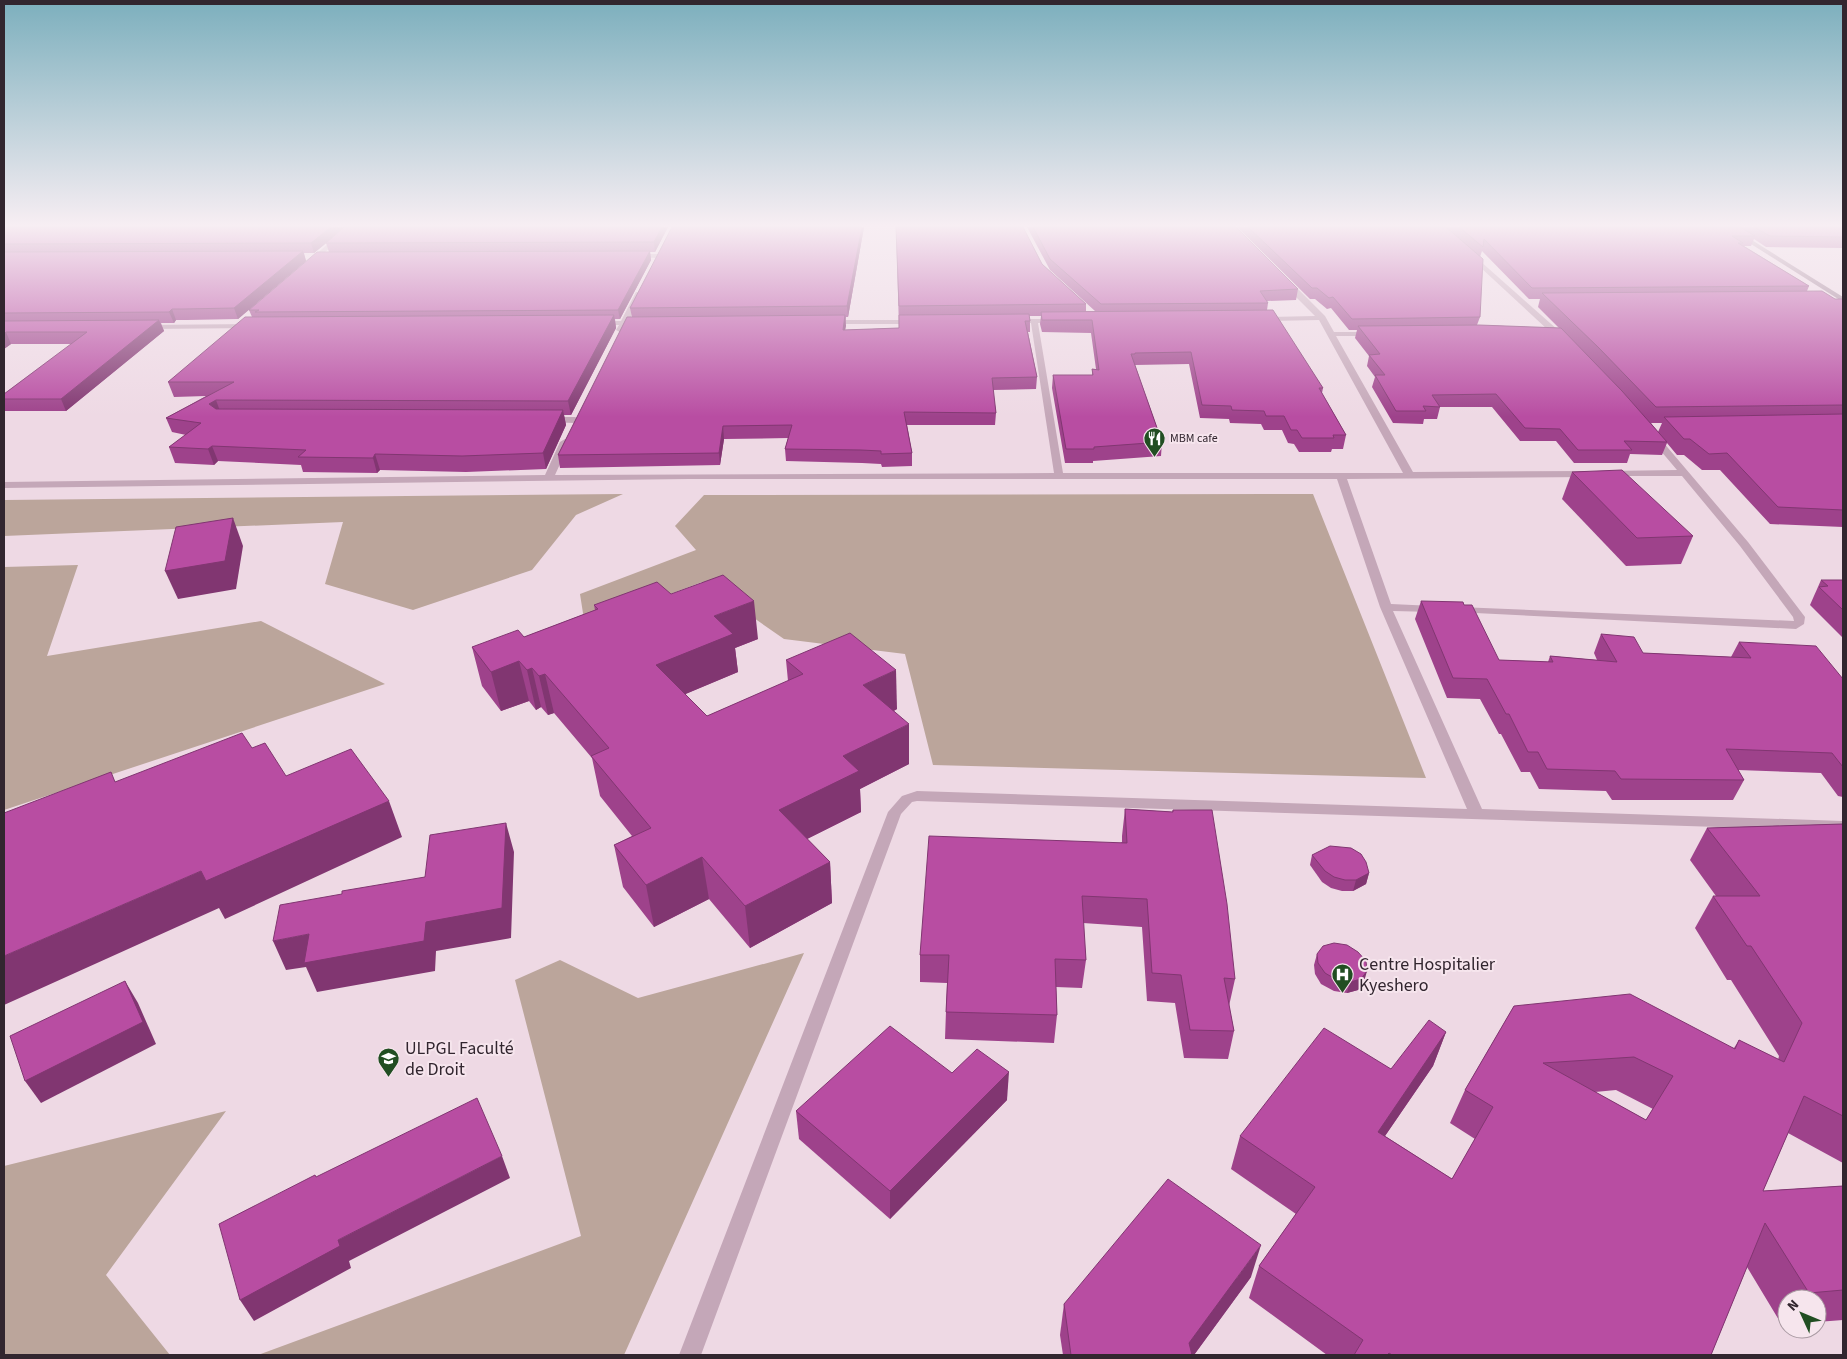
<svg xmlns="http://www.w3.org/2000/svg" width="1847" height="1359" viewBox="0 0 1847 1359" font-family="'Source Sans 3',sans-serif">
	<rect width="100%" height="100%" fill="#eed9e4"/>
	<g fill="#bba59b">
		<polygon points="623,494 576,515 532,570 413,610 325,584 343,522 4,536 4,500"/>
		<polygon points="1313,494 1426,778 933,765 905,654 784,639 702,582 585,626 580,594 696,550 675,526 704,495"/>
		<polygon points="78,565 47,656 261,621 385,684 4,810 4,567"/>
		<polygon points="804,953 624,1355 258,1355 581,1236 515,980 560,960 638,998"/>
		<polygon points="226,1111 106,1275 170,1355 4,1355 4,1166"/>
	</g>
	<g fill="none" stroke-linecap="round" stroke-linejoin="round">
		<g fill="#c4a7b8" fill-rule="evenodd">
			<polygon points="348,227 355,227 312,263 308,263 308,261"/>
			<polygon points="1467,253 1471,253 1567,338 1567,342 1561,342 1467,255"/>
			<polygon points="634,254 659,254 662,256 659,258 632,257 631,256"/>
			<polygon points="1283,280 1289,280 1325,316 1334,332 1371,332 1375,334 1371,336 1336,336 1413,472 1588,471 1593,474 1588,477 1347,479 1391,604 1434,606 1440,609 1434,612 1393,611 1482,809 1843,821 1843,831 917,801 912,802 901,814 701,1355 679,1355 888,812 902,796 917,791 1467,809 1380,607 1337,479 688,479 4,488 4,482 545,475 560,442 565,439 570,442 555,475 1054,473 1031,323 1011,323 1011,319 1056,319 1060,321 1056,323 1038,323 1063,473 1403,473 1319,320 1264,321 1260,319 1264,317 1315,316 1283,284"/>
			<polygon points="636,292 643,294 629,321 642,321 642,325 626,325 623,332 620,332 616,330 619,325 596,325 596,321 621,321"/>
			<polygon points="826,320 916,320 920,322 916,324 829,324 825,322"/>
			<polygon points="251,324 254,324 254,328 146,329 142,327 146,325"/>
			<polygon points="548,417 575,417 580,420 575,423 545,422 545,418"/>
			<polygon points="1654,434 1657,435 1748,542 1805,617 1804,624 1796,629 1455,612 1453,610 1455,608 1459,607 1794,621 1793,617 1740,546 1682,476 1605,476 1603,474 1608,471 1677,470 1649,437"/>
		</g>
		<polygon fill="#98788d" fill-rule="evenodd" points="1724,227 1731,227 1843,297 1843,302"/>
	</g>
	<g fill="#9e428b" fill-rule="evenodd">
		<polygon points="4,227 668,227 655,252 650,252 651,260 620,319 615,319 616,328 571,415 564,415 566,425 546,469 466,472 380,470 377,473 303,472 301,465 218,461 214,465 175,463 169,447 186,435 172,432 166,418 206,396 174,397 168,382 252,317 249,310 329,252 326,243 314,253 304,253 306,261 238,319 187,320 176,320 174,323 161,323 164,331 66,411 4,411 4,394 72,344 11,344 4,349"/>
		<polygon points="864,227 848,317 846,317 845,330 899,328 896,227 1042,264 1086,304 1086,311 1095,311 1050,270 1027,227 1236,227 1298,289 1296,300 1267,301 1268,303 1267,310 1323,388 1322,393 1346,435 1343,449 1332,449 1331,452 1299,452 1294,444 1288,443 1282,430 1264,430 1261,424 1230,423 1229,419 1200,418 1189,364 1135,365 1162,442 1161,456 1093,461 1093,463 1065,463 1052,388 1053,375 1092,375 1092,369 1096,369 1091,333 1042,332 1040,324 1041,316 1029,316 1030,321 1030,332 1028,332 1037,377 1036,389 993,390 996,413 995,425 907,425 912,453 912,466 882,467 881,464 862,463 786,461 785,449 788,438 724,439 720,465 560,468 558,455 632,317 630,308"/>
		<path d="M1237,227H1843V248L1766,247L1754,239L1751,246H1744L1809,286L1807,291L1835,299H1843V527L1770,524L1720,470H1702L1684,455H1677L1667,443L1662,455L1630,454L1627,463H1574L1556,441H1520L1492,407H1440L1437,419H1424L1423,424L1393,423L1372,387L1375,377L1367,366L1369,356L1355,338L1357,330H1349L1331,308L1327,309L1315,299H1310ZM1482,251L1529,299H1540L1538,307L1559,328L1477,325L1480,317V257ZM1651,423H1662L1658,432Z"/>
		<polygon points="1572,472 1693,536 1681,564 1626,566 1562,499"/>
		<polygon points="1821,580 1843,580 1843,638 1810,605"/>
		<polygon points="671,594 758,639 735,648 738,672 685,694 707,716 788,681 786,660 897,709 894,711 909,764 860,789 861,812 807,839 830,862 832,903 750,948 709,899 654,927 623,887 614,845 632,836 600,796 592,758 554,713 548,715 541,707 536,710 529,701 501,711 482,686 472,647 524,637 595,610 594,605"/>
		<polygon points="1421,601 1499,660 1548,662 1550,656 1597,660 1594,653 1601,634 1643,653 1731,657 1739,642 1843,679 1843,797 1838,796 1821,773 1738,770 1744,780 1733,800 1612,800 1606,791 1539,789 1530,772 1521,772 1501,734 1499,734 1480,699 1447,698 1415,619"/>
		<polygon points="1125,809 1172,812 1173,810 1235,979 1229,1006 1234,1031 1228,1059 1184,1058 1175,1003 1147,1001 1142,927 1083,923 1086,960 1082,988 1056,987 1057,1015 1054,1043 945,1039 947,983 920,982 920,955 1122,842 1122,836"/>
		<path d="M1843,824V1163L1788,1133L1763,1191L1843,1186V1320L1817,1322V1299H1787V1324L1782,1325L1747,1267L1711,1355H1327L1249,1298L1259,1266L1296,1214L1231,1169L1240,1136L1391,1069L1446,1032L1433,1066L1385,1136L1452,1179L1475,1139L1450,1123L1465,1090L1514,1006L1734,1048L1739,1040L1778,1060L1779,1056L1731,980H1727L1695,928L1713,896H1716L1690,860L1707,828ZM1616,1090L1653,1109L1646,1120L1595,1092Z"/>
		<polygon points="1312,855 1369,873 1366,884 1353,891 1342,891 1331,888 1322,882 1310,865"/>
		<polygon points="1317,954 1364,982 1358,990 1347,993 1334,991 1321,984 1315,974 1314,965"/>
		<polygon points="952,1073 1007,1100 890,1219 799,1139 796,1111"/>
		<polygon points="1251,1277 1194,1355 1063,1355 1060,1335 1064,1304"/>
	</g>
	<g fill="#813671">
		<polygon points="331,227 346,227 314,253 311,243"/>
		<polygon points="662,227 668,227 655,252 654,242"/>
		<polygon points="862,227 864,227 848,317 847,306"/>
		<polygon points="303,251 306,261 238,319 234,308"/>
		<polygon points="650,251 651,260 620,319 618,310"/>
		<polygon points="172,309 176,320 174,323 169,312"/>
		<polygon points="614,315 616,328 571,415 568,401"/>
		<polygon points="845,315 846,326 843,341 843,330"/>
		<polygon points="159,320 164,331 66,411 61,399"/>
		<polygon points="6,332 11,344 4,349 4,334"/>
		<polygon points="216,400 221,414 209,404"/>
		<polygon points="563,410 566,425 546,469 543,453"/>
		<polygon points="723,426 724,439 720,465 719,453"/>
		<polygon points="212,446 218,461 214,465 208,449"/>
		<polygon points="375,454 380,470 377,473 373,458"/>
		<polygon points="233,518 243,546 236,589 178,599 165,571"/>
		<polygon points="754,601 758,639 735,648 738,672 662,704 656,665 714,616"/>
		<polygon points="519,661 529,701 501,711 491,672"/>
		<polygon points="532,668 541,707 536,710 527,670"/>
		<polygon points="896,670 897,709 864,725 863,685"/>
		<polygon points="545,674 554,713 548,715 539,676"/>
		<polygon points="909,724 909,764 860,789 861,812 783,851 779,810 843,756"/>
		<polygon points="389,801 402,837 225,919 219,908 4,1005 4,956 201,871"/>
		<polygon points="506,823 514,852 511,938 436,951 435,971 317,992 306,967 286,970 273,941 309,934 426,922"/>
		<polygon points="702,857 709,899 654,927 646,885"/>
		<polygon points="830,862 832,903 750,948 745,906"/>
		<polygon points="1369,873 1366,884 1353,891 1356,880"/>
		<polygon points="1367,971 1364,982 1358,990 1347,993 1350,982"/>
		<polygon points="125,981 138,1003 156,1044 41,1103 25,1081"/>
		<polygon points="1446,1032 1433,1066 1365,1165 1378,1132"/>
		<polygon points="1009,1072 1007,1100 890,1219 890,1191"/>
		<polygon points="502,1156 510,1178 349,1261 351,1268 254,1321 240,1300 338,1240"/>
		<polygon points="1261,1245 1251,1277 1194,1355 1186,1355 1189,1343"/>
	</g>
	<g fill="#b84da2" stroke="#813671" fill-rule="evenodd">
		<polygon points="4,227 331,227 311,243 4,244"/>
		<polygon points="344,227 662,227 654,242 326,243"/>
		<polygon points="672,227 862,227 847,306 630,308"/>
		<polygon points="896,227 1023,227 1042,264 1086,304 899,306"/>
		<polygon points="1033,227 1236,227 1298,289 1260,291 1268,303 1101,304 1050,259"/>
		<polygon points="1248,227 1446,227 1483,259 1480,317 1352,319 1333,297 1329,298 1317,288 1312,288"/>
		<polygon points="1459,227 1740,227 1755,236 1732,236 1743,243 1738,243 1809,286 1532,288 1484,239 1483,247"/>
		<polygon points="1754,227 1843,227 1843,237 1770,236"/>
		<polygon points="303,251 234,308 183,309 172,309 169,312 4,313 4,252"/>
		<polygon points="650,251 618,310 255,312 259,310 249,310 317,252"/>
		<polygon points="1822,291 1835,299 1843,299 1843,405 1656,407 1599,348 1542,293"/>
		<polygon points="1273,310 1323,388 1319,388 1346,435 1333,435 1334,438 1302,438 1297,430 1291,430 1284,416 1266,416 1264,411 1232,410 1231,406 1202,405 1191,352 1135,353 1135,354 1131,354 1162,442 1094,447 1094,449 1066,449 1053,375 1093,375 1092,369 1099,370 1092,320 1042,320 1041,312"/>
		<polygon points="1029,314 1030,321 1025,321 1037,377 992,378 996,413 904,412 912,453 881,454 881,451 861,450 785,449 792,425 723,426 719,453 558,455 627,317 845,315 843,330 899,328 899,315"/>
		<polygon points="614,315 568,401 216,400 209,404 216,409 563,410 543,453 462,456 375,454 373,458 298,457 306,450 212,446 208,449 169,447 201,423 166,418 234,382 168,382 245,317"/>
		<polygon points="159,320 61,399 4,399 4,394 87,332 6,332 4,334 4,321"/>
		<polygon points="1479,325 1561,328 1622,391 1667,442 1624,441 1632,450 1578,450 1560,429 1525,428 1496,394 1432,395 1440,407 1423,406 1426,411 1396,411 1375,375 1385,375 1369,355 1380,354 1358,326"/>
		<polygon points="1843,414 1843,510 1778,507 1727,453 1709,454 1690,439 1684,439 1664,417"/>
		<polygon points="1622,470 1693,536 1637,538 1572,472"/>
		<polygon points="233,518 225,561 165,571 176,527"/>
		<polygon points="723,575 754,601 714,616 733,634 656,665 707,716 803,674 786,660 850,633 896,670 863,685 909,724 843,756 859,771 779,810 830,862 745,906 702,857 646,885 614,845 651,828 591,756 609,748 545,674 539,676 532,668 527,670 519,661 491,672 472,647 518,630 524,637 598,609 594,605 657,582 671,594"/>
		<polygon points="1821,580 1843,580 1843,610 1819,587 1828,586"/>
		<polygon points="1421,601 1463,602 1464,605 1472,605 1499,660 1553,662 1550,656 1617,662 1601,634 1634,637 1643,653 1751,658 1739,642 1816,646 1843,679 1843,767 1832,753 1726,749 1744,780 1621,779 1615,771 1547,769 1538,752 1528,752 1509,714 1506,714 1487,679 1453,678"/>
		<polygon points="242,733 252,748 265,743 286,776 351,749 389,801 206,881 201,871 4,956 4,813 111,772 115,782"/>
		<polygon points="1125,809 1173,812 1173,810 1212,810 1227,904 1235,979 1224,978 1234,1031 1190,1030 1181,975 1152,973 1147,899 1082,896 1086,960 1055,959 1057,1015 946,1012 949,955 920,955 929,836 1127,843"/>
		<polygon points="506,823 502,908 426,922 424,941 304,963 309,934 273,941 280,905 342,894 342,891 425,877 430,835"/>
		<path d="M1843,824V1116L1804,1096L1763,1191L1843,1186V1290L1809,1293L1765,1223L1711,1355H1392L1389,1353L1387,1355H1354L1363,1340L1259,1266L1315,1187L1240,1136L1324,1028L1391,1069L1429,1020L1446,1032L1378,1132L1452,1179L1493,1107L1465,1090L1514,1006L1630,994L1735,1049L1739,1040L1784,1062L1802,1023L1751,946H1747L1713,896H1760L1707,828ZM1634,1057L1673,1076L1646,1120L1543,1063Z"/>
		<polygon points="1330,846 1351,848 1361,854 1366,862 1369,873 1356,880 1345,880 1334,877 1325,871 1312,855"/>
		<polygon points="1334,943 1347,945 1358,952 1366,961 1367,971 1361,979 1350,982 1337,980 1325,973 1318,963 1317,954 1323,946"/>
		<polygon points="125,981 143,1022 25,1081 10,1036"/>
		<polygon points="890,1026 952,1073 977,1049 1009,1072 890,1191 796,1111"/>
		<polygon points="477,1098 502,1156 338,1240 340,1246 240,1300 219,1224 315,1175 316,1177"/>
		<polygon points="1168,1179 1261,1245 1189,1343 1192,1355 1071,1355 1064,1304"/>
	</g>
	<linearGradient id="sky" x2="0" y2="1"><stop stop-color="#7cafbd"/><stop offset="0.54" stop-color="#f7eef3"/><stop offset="1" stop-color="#f7eef3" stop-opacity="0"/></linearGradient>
	<rect width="1847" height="417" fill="url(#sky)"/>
	<defs>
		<symbol id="restaurant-pin" viewBox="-11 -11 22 30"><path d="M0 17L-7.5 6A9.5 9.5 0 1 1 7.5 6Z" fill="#214e22" stroke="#f6e5ed"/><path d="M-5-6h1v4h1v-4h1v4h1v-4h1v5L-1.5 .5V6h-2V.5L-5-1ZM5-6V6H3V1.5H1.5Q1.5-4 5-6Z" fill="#fff"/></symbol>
		<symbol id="hospital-pin" viewBox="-11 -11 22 30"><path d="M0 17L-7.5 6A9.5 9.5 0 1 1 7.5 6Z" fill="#214e22" stroke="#f6e5ed"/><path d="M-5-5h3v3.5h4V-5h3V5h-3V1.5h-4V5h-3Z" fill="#fff"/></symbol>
		<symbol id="university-pin" viewBox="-11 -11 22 30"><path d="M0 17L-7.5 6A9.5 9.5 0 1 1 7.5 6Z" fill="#214e22" stroke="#f6e5ed"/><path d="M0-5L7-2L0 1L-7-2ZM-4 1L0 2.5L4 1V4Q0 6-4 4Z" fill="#fff"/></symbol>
	</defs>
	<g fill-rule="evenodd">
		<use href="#restaurant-pin" x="1142" y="426" width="25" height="34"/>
		<use href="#hospital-pin" x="1330" y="962" width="25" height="34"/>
		<use href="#university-pin" x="376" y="1046" width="25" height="34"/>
	</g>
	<g text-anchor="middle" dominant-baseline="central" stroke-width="4" stroke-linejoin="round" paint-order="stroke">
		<g font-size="12" fill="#32262f" stroke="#f6e5ed" text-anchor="start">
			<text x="1170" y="438">MBM cafe</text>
		</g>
		<g font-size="18" fill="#32262f" stroke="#f6e5ed" text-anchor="start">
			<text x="1359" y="964">Centre Hospitalier<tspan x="1359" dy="21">Kyeshero</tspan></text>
			<text x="405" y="1048">ULPGL Faculté<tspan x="405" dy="21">de Droit</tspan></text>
		</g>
	</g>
	<rect width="1847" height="1359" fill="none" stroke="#32262f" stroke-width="10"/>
	<g transform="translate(1802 1314) rotate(314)"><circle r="24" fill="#f6e5ed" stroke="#a899a1"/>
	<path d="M0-4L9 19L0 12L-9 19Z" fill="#214e22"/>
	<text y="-8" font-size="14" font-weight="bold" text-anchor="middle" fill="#32262f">N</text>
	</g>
</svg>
